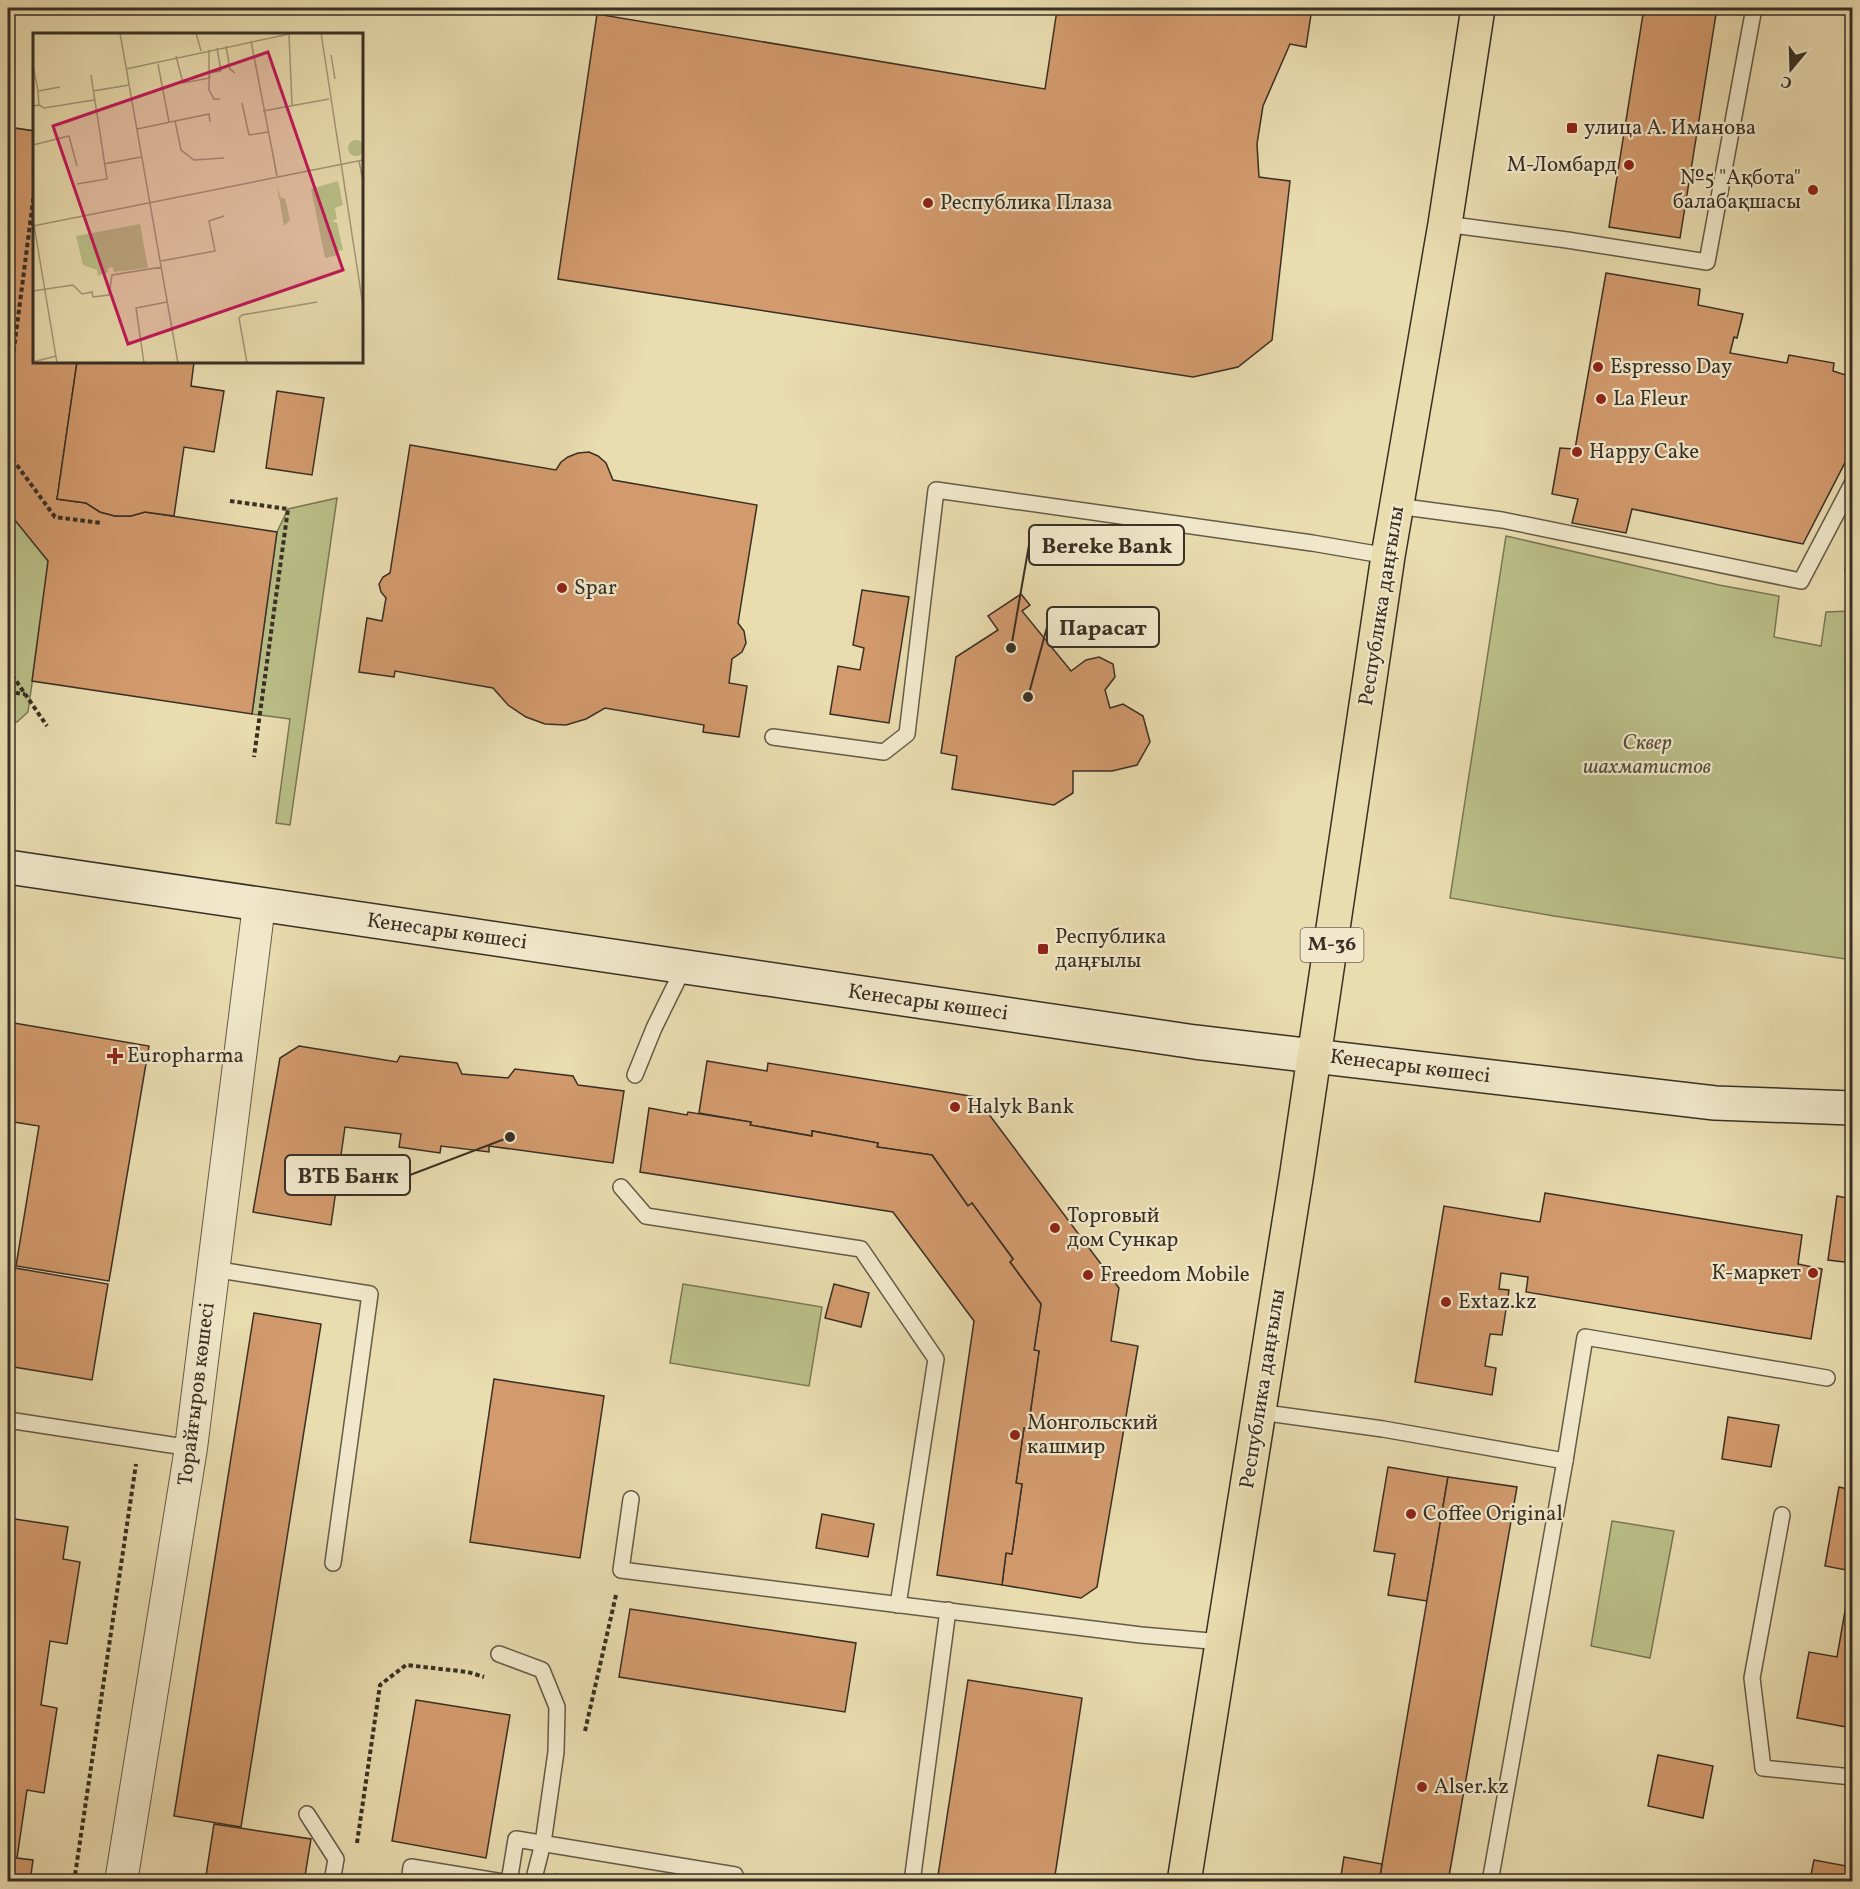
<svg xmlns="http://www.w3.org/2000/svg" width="1860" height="1889" viewBox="0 0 1860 1889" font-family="Vollkorn,serif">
	<rect width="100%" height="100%" fill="#e9dcaf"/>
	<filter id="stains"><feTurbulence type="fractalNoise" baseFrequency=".00333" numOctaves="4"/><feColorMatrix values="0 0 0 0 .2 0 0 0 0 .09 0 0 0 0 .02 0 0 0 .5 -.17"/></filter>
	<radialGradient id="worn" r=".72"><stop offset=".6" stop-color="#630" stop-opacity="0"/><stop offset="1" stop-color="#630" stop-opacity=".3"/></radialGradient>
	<g fill="#babf88" stroke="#7a7756" stroke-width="1.5">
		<polygon points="8,127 34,131 34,362 77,362 28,712 17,722 8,721"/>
		<polygon points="337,498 290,825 276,823 290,719 252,714 277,532 288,509"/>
		<polygon points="1506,536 1719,585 1779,596 1774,637 1821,646 1826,612 1852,611 1852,960 1554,916 1450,898"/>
		<polygon points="683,1284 822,1307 809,1386 670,1363"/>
		<polygon points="1612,1521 1674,1531 1650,1658 1591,1646"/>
	</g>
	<g fill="#d29a6d" stroke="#392f25" stroke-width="1.5">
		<polygon points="1041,8 1312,8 1306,47 1290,44 1263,106 1257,144 1259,177 1290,181 1272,340 1238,367 1193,377 558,279 597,14 1045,89 1057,10"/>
		<polygon points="1644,8 1717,8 1680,238 1609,227"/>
		<polygon points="8,127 34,131 34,362 77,362 57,499 86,503 100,512 115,516 131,516 145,512 277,532 252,714 32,681 48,561 10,514 8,513"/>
		<polygon points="1606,273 1700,289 1698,305 1743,314 1737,338 1734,337 1730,353 1787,363 1789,355 1834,363 1833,371 1852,377 1852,406 1846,430 1852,433 1852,449 1803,544 1632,509 1626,533 1572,523 1578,499 1552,494 1560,448 1575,449"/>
		<polygon points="77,362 194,362 191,386 224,391 214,452 184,447 174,516 145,512 131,516 115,516 100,512 86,503 57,499"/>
		<polygon points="277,391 324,398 312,475 266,468"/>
		<polygon points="410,445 556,470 561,462 568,457 578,453 589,452 598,456 606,463 613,480 757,505 738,623 744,631 746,643 742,652 732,659 729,683 747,686 739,737 703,732 704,725 605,708 586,719 566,725 545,724 526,717 508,705 493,688 395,671 394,677 359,672 367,618 382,621 386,598 381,592 379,584 383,577 390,573"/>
		<polygon points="1852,533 1852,572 1845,570"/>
		<polygon points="862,590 909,597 889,723 830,714 838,666 860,670 864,648 853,645"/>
		<polygon points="1021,594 1030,605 1022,611 1071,671 1086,660 1099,657 1113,664 1115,677 1105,690 1110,708 1123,704 1143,716 1150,742 1137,765 1112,771 1073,771 1073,793 1054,805 952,789 957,756 941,753 956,657 998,630 988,616"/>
		<polygon points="8,1022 149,1046 109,1281 16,1266 39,1126 8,1121"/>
		<polygon points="299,1046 397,1062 400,1056 457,1063 462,1074 508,1078 515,1069 573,1076 578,1085 624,1091 613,1163 489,1146 489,1152 441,1146 440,1153 399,1147 401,1134 345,1127 331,1225 253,1212 280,1058"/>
		<polygon points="707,1061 767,1071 768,1063 976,1097 1119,1288 1111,1341 1138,1346 1097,1587 1081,1598 1002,1585 1006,1553 1012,1554 1022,1484 1016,1483 1024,1428 1028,1429 1039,1351 1034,1350 1041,1304 1010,1262 1013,1259 972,1203 968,1206 932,1155 877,1147 878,1143 812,1131 812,1136 750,1125 751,1122 699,1113"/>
		<polygon points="649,1108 687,1115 688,1112 751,1122 750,1125 812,1136 812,1131 878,1143 877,1147 932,1155 968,1206 972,1203 1013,1259 1010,1262 1041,1304 1034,1350 1039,1351 1028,1429 1024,1428 1016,1483 1022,1484 1012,1554 1006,1553 1002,1585 937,1575 974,1321 893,1212 640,1172"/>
		<polygon points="1545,1193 1802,1235 1798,1264 1822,1269 1811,1339 1526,1292 1528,1277 1501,1273 1499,1289 1509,1290 1502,1335 1490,1334 1485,1366 1496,1368 1492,1395 1415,1382 1444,1206 1540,1222"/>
		<polygon points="1837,1196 1852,1199 1852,1263 1828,1260"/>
		<polygon points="8,1267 15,1268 8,1310"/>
		<polygon points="15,1268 108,1284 92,1380 8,1366 8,1310"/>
		<polygon points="834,1284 869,1293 861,1327 825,1318"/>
		<polygon points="254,1313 321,1324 241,1827 174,1816"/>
		<polygon points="494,1379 604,1396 580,1558 470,1542"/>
		<polygon points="1728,1417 1779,1425 1771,1467 1722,1459"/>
		<polygon points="1388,1467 1448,1477 1427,1601 1388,1595 1395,1554 1374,1551"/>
		<polygon points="1448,1477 1517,1487 1448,1882 1379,1882"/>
		<polygon points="1839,1487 1852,1490 1852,1728 1797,1718 1809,1652 1837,1657 1852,1571 1825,1566"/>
		<polygon points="822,1514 874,1524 868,1557 816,1548"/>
		<polygon points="8,1518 68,1527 63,1559 80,1562 67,1644 50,1641 41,1705 57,1708 44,1793 27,1790 17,1858 33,1860 30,1882 8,1882"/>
		<polygon points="630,1609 856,1643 845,1712 619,1677"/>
		<polygon points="968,1680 1082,1698 1054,1882 937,1882"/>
		<polygon points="416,1700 510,1715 486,1858 392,1841"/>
		<polygon points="1658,1755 1713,1766 1703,1818 1648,1806"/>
		<polygon points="214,1824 311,1839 304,1882 205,1882"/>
		<polygon points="1344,1857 1382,1864 1379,1882 1340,1882"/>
		<polygon points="1814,1860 1852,1867 1852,1882 1786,1882 1787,1875 1810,1880"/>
		<polygon points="555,1874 602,1882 554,1882"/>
	</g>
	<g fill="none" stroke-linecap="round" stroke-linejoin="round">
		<defs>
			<g id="lane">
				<polyline points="1445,224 1567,240 1707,262 1754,8"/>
				<polyline points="1397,506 1502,520 1801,581 1852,484"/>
				<polyline points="773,737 884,752 907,734 936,490 1312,543 1388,556"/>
				<polyline points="635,1075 654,1028 684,967"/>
				<polyline points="621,1187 646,1216 861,1249 936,1359 898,1605"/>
				<polyline points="213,1269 370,1294 333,1563"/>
				<polyline points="1259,1412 1383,1429 1565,1461"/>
				<polyline points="8,1420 191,1448"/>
				<polyline points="631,1499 621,1570 1141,1635 1222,1642"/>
				<polyline points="1782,1515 1752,1678 1763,1768 1852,1777"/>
				<polyline points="499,1654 542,1670 557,1707 556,1752 543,1843 533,1882"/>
				<polyline points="307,1814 336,1859 332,1882"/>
				<polyline points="409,1882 411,1867 503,1882"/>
				<polyline points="509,1882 516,1839 735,1875 738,1882"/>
				<polyline points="912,1882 948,1610"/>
				<polyline points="1490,1882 1565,1461 1585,1337 1827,1378"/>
			</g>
			<polyline id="street" points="121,1882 191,1448 259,905"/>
			<polyline id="secondary" points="8,867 1195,1042 1715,1103 1852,1108"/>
			<polyline id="primary" points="1184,1882 1297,1172 1388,556 1445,224 1478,8"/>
		</defs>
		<use href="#lane" stroke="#655a48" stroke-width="18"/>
		<use href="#street" stroke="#655a48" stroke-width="34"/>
		<use href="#secondary" stroke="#392f25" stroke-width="36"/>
		<use href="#primary" stroke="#392f25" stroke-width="36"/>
		<g stroke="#392f25" stroke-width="4" stroke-dasharray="4.5 3" stroke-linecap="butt">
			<polyline points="8,396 34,193"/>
			<polyline points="8,453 55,517 101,523"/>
			<polyline points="230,501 288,509 254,757"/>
			<polyline points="8,669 47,726"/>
			<polyline points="8,692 25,694"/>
			<polyline points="585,1731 616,1595"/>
			<polyline points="357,1843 380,1685 406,1665 468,1672 484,1677"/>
			<polyline points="74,1882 136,1464"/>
		</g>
		<use href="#lane" stroke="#f1e8cb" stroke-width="15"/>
		<use href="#street" stroke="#f1e8cb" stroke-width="32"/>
		<use href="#secondary" stroke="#f1e8cb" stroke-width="33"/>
		<use href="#primary" stroke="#e9dcaf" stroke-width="33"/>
	</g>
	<g fill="#8f2418" stroke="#f1e8cb" stroke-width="2">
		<rect x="1566" y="122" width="12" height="12" rx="3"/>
		<circle cx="1629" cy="165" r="6"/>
		<circle cx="1813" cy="190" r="6"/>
		<circle cx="928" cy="203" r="6"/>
		<circle cx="1598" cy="367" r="6"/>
		<circle cx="1601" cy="399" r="6"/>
		<circle cx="1577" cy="452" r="6"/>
		<circle cx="562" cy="588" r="6"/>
		<rect x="1037" y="943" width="12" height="12" rx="3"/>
		<path d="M112 1047h6v6h6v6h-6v6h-6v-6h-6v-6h6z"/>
		<circle cx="955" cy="1107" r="6"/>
		<circle cx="1055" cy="1228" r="6"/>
		<circle cx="1813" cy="1273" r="6"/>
		<circle cx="1088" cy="1275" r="6"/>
		<circle cx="1446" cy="1302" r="6"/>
		<circle cx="1015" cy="1435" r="6"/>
		<circle cx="1411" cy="1514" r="6"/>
		<circle cx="1422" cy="1787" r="6"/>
	</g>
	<g text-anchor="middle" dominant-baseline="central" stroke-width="4.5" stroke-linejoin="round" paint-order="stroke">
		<rect fill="#f1e8cb" stroke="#706657" stroke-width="1.5" x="1300.5" y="928" width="63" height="34" rx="4.5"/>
		<g font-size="20" font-weight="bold" fill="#392f25">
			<text x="1332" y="945">M-36</text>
		</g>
		<g font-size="21" fill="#392f25" stroke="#f1e8cb" text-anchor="start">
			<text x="1584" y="128">улица А. Иманова</text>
			<text x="1617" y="165" text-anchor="end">М-Ломбард</text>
			<text x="1801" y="178" text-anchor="end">№5 "Ақбота"<tspan x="1801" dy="24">балабақшасы</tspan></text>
			<text x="940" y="203">Республика Плаза</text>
			<text x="1610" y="367">Espresso Day</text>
			<text x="1613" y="399">La Fleur</text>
			<text x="1589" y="452">Happy Cake</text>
			<text x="574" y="588">Spar</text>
			<text x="1055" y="937">Республика<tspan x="1055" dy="24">даңғылы</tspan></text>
			<text x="127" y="1056">Europharma</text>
			<text x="967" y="1107">Halyk Bank</text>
			<text x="1067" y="1216">Торговый<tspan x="1067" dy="24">дом Сункар</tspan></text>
			<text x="1801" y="1273" text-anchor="end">К-маркет</text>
			<text x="1100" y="1275">Freedom Mobile</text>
			<text x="1458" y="1302">Extaz.kz</text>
			<text x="1027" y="1423">Монгольский<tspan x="1027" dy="24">кашмир</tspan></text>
			<text x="1423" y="1514">Coffee Original</text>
			<text x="1434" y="1787">Alser.kz</text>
		</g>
		<g font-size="21" fill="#392f25" stroke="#f1e8cb">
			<text transform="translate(1382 606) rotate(-81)">Республика даңғылы</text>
			<text transform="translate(447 932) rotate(8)">Кенесары көшесі</text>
			<text transform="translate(928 1003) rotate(8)">Кенесары көшесі</text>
			<text transform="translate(1410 1067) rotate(7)">Кенесары көшесі</text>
			<text transform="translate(1263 1389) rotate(-81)">Республика даңғылы</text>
			<text transform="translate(197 1394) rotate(-83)">Торайғыров көшесі</text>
		</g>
		<g font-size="21" font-style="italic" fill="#534c39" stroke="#f1e8cb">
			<text x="1647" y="743">Сквер<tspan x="1647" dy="24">шахматистов</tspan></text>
		</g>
	</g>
	<g transform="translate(33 33)">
		<rect width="330" height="330" fill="#e9dcaf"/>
		<path d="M315 115a8 8 0 1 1 16 0a8 8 0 1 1-16 0ZM305,148L310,172L302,175L304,186L299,188L304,190L310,217L305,218L306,222L292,225L278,156ZM244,153L248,165H252L257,187L251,193ZM107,191L115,235L81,239L80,234L75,235V239L65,243L64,237L50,232L43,203Z" fill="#babf88"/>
		<path fill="none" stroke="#a39778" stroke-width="1.5" d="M87,0L145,330M163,0L168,18M288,0L330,273M256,1L259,72M218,8L244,143M193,13L197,36L202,40M176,17V57L181,66H187M298,22L302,46M143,23L150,50L177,45L176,40L188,38L184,15M125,31L136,89M0,32L5,58M93,36L261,0M60,58L96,52M209,70L216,102L235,99M6,72L11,75L61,67M0,73L6,72L5,58L27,54M230,78L296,66M142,88L148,117L161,127L191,125M104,96L176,81L177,89M0,112L36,103L44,133M326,128L330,148M71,131L108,124M44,151L74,146L58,42M0,186L24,330M0,193L330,127M128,228L182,218L176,188L191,183M0,258L40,252L49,261L59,259L60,264L76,262L79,242L129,234M0,329L23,323M111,330L103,275L134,269M214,330L206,285L209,282L284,269"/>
		<path fill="#c2185b" fill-opacity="0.15" stroke="#c2185b" stroke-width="3" d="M235,19L310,237L95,311L20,93Z"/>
		<rect width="330" height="330" fill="none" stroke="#392f25" stroke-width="3"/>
	</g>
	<path fill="none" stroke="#392f25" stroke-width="2" d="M1011 648L1029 545M1028 697L1047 627M510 1137L410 1175"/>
	<g fill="#392f25" stroke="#f1e8cb" stroke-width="2">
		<circle cx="1011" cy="648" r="6"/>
		<circle cx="1028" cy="697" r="6"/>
		<circle cx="510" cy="1137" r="6"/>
	</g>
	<g fill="#f1e8cb" stroke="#392f25" stroke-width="2">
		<rect x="1029" y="525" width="155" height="40" rx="6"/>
		<rect x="1047" y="607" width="112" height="40" rx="6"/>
		<rect x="285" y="1155" width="125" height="40" rx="6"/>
	</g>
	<g font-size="22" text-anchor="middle" font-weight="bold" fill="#392f25">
		<text x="1107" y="553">Bereke Bank</text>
		<text x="1103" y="635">Парасат</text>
		<text x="348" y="1183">ВТБ Банк</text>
	</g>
	<rect width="1860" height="1889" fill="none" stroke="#e9dcaf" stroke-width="30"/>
	<rect x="9" y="9" width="1842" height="1871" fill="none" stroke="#392f25" stroke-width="3"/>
	<rect x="15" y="15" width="1830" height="1859" fill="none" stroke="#392f25" stroke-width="1.5"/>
	<g transform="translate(1791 69) rotate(199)" stroke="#f1e8cb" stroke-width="4.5" paint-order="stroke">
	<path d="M0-4.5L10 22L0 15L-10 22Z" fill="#392f25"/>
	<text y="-9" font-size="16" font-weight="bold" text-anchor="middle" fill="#392f25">С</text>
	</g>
	<rect width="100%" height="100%" filter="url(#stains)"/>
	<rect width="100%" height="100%" fill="url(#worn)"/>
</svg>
